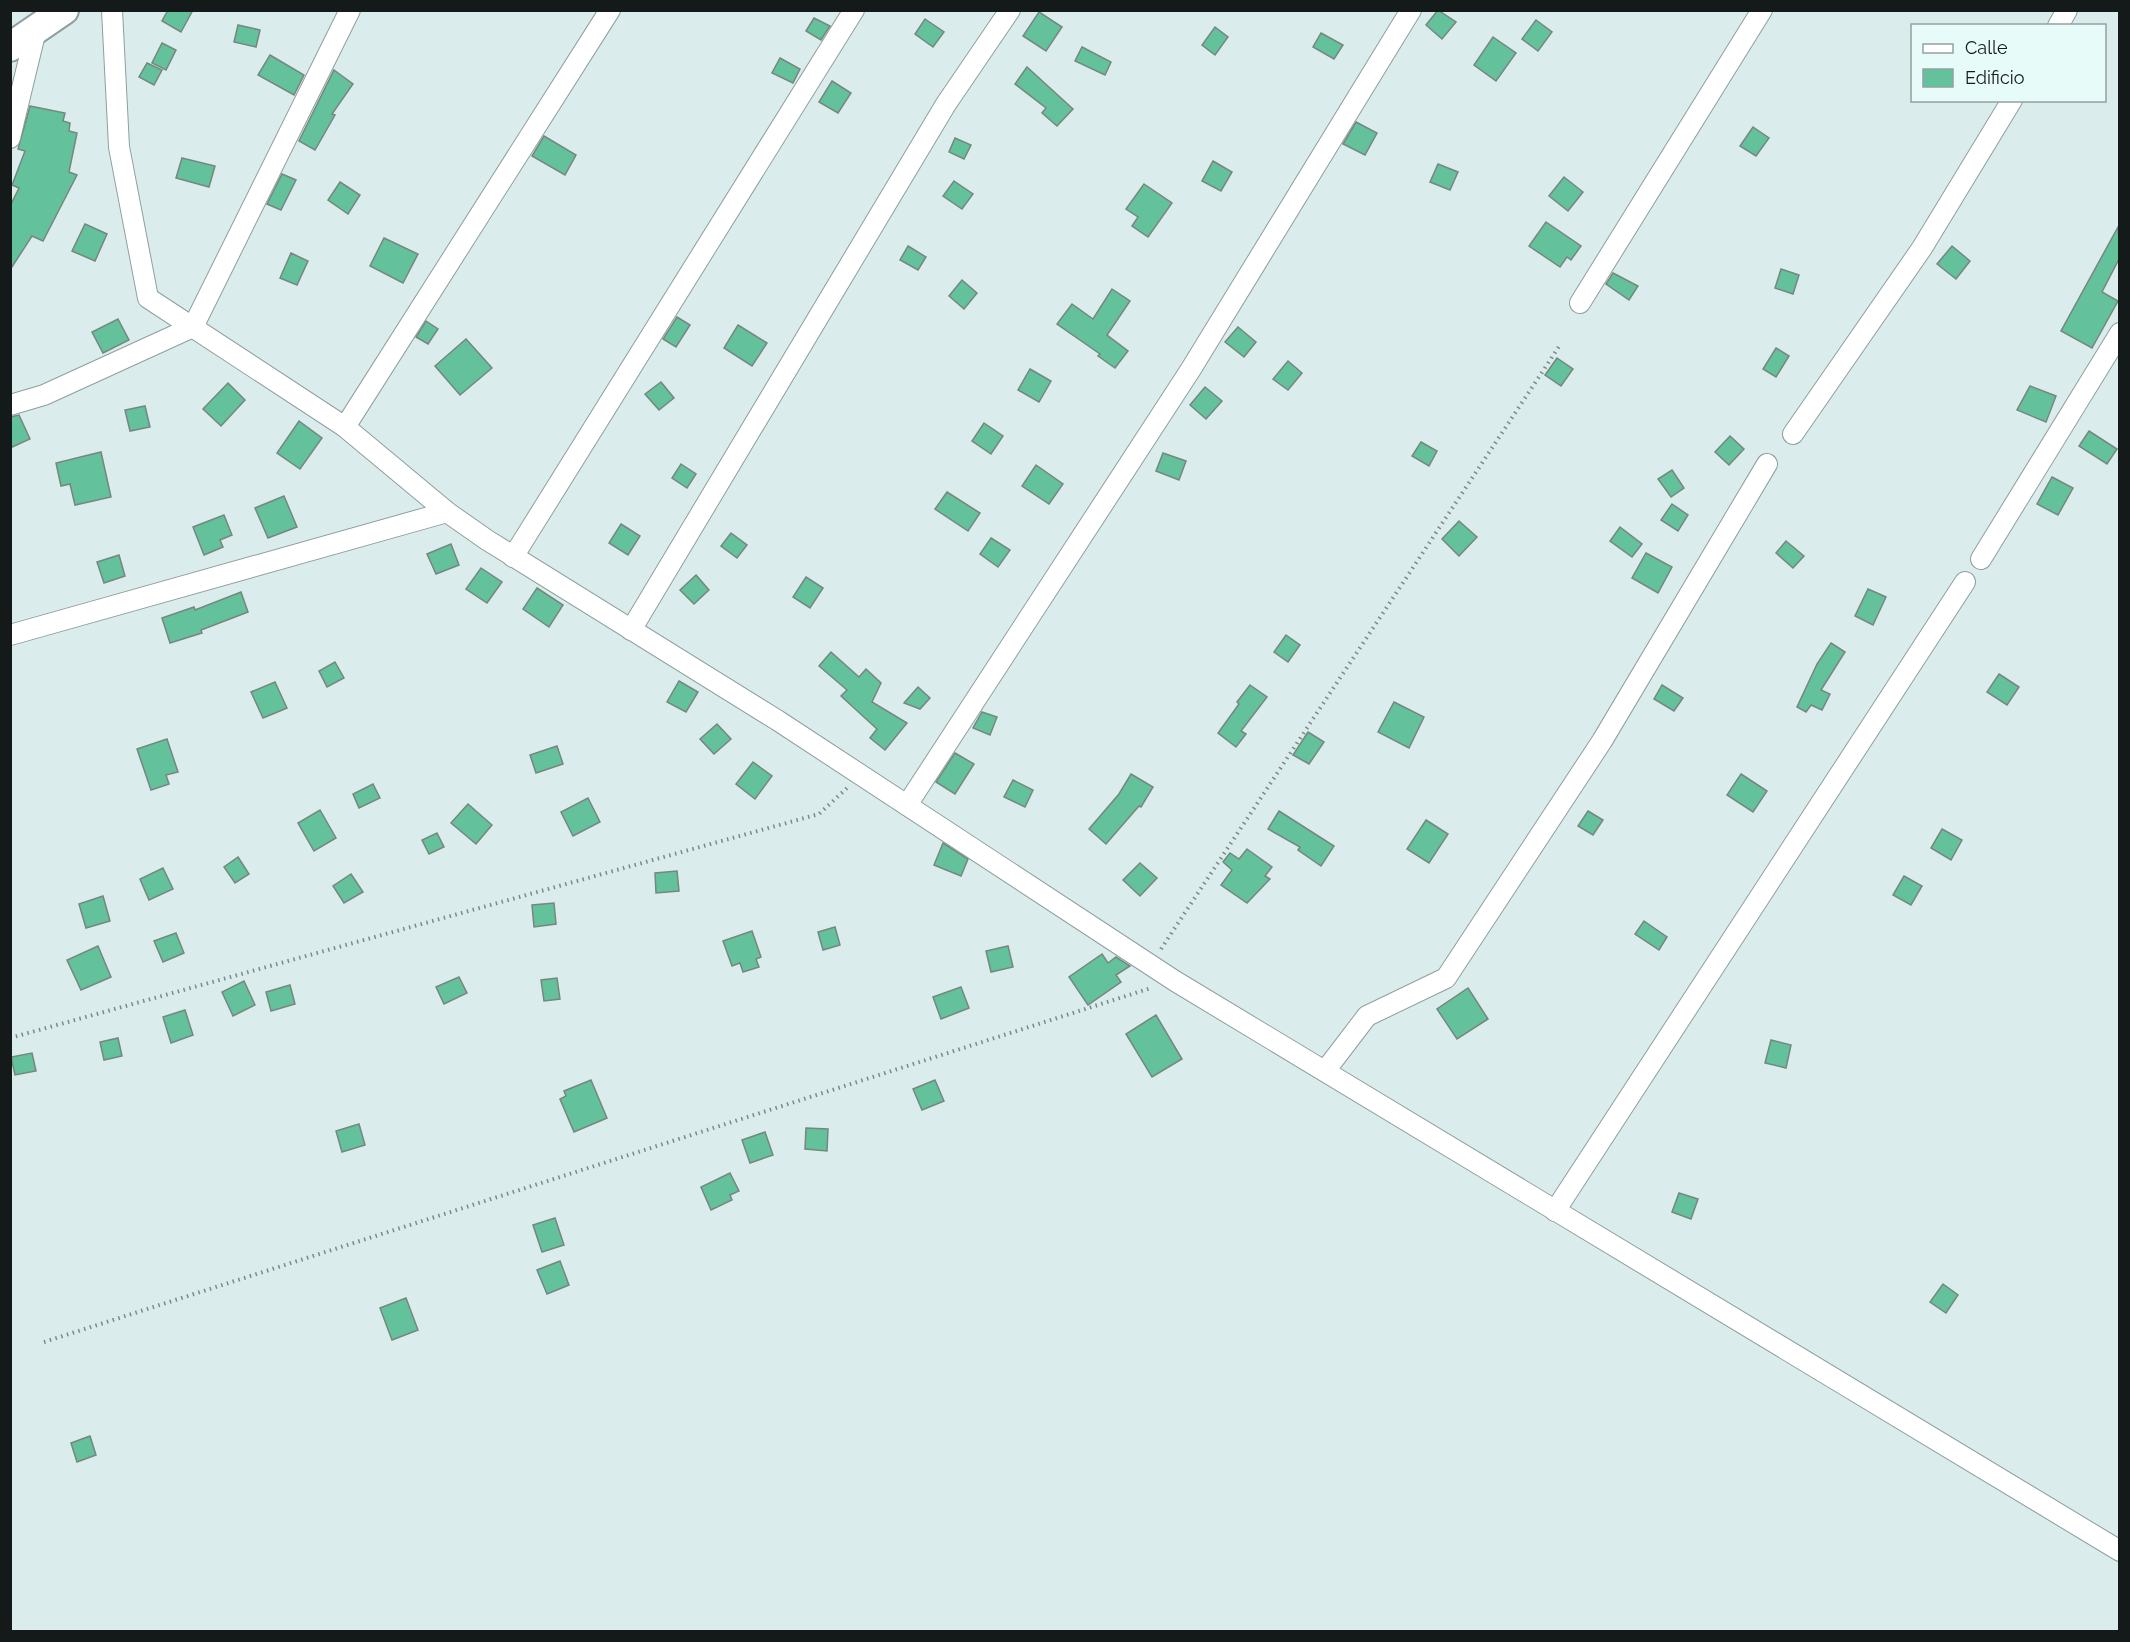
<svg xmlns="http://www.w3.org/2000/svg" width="2130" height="1642" viewBox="0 0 2130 1642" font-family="Raleway,sans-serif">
	<rect width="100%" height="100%" fill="#daedec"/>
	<g fill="#63c19c" stroke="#77867f" stroke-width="1.5">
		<polygon points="168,10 193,10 181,32 162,21"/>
		<polygon points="1438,10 1456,22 1442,39 1426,25"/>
		<polygon points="1039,12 1062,27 1046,51 1023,36"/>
		<polygon points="814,18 830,26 821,40 806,31"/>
		<polygon points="925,19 944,32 933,47 915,34"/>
		<polygon points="1536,20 1552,32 1538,51 1522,39"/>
		<polygon points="238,25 260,30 256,47 234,42"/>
		<polygon points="1215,27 1228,37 1215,55 1202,45"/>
		<polygon points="1321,33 1343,45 1334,59 1313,47"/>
		<polygon points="1493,37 1516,53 1496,81 1474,65"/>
		<polygon points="162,43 176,50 166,70 152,63"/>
		<polygon points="1082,47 1111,62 1105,75 1075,61"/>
		<polygon points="270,55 304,75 294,95 258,75"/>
		<polygon points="780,58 800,69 793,83 772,73"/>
		<polygon points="147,63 162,70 154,85 139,77"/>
		<polygon points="1027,67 1073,109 1057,126 1042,113 1046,108 1015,84"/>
		<polygon points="334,70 353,84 332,114 335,115 315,150 299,141"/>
		<polygon points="832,81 851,93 838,113 819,102"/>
		<polygon points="30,106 65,113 63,121 70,123 69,131 77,133 69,172 77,175 43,241 32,236 10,270 10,206 19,188 12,185 25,151 18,149"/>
		<polygon points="1356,122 1377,133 1365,155 1343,144"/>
		<polygon points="1753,127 1769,138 1756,156 1740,146"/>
		<polygon points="544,136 576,155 565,175 532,156"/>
		<polygon points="955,138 971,145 964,159 949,152"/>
		<polygon points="182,158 215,166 209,187 176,178"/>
		<polygon points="1213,161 1232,172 1221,191 1202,181"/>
		<polygon points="1438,164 1458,172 1450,190 1430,182"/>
		<polygon points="282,174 296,180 281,210 267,204"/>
		<polygon points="1564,177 1583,192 1568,211 1549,196"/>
		<polygon points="954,181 973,194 962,209 943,196"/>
		<polygon points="340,182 360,195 348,214 328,200"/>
		<polygon points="1144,184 1172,203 1148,237 1132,226 1138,217 1126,209"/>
		<polygon points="1546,222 1581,246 1571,260 1567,257 1560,267 1529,246"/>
		<polygon points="85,224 107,234 95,261 72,251"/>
		<polygon points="2118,227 2120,257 2102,292 2118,301 2092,348 2061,331"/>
		<polygon points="384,238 418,254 403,283 370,266"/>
		<polygon points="908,246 926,257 918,270 900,260"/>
		<polygon points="1952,246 1970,261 1956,279 1937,264"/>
		<polygon points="291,253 308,261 297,285 280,278"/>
		<polygon points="1781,269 1799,275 1793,294 1775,288"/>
		<polygon points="1613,273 1638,286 1629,300 1606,284"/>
		<polygon points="962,280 977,293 964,309 949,296"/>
		<polygon points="1112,289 1130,301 1107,335 1128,351 1115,368 1098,356 1100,354 1057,324 1072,304 1093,319"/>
		<polygon points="677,317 690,325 676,347 663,339"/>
		<polygon points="118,319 129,340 103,353 92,332"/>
		<polygon points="426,321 438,329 428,344 416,337"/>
		<polygon points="738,325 767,343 752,366 724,348"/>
		<polygon points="1238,327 1256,342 1244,357 1225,342"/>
		<polygon points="466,339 492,368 460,395 435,366"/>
		<polygon points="1776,348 1789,356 1776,377 1763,369"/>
		<polygon points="1557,358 1573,369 1561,386 1545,375"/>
		<polygon points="1288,361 1302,373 1288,390 1273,379"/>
		<polygon points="1030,369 1051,381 1039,402 1018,390"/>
		<polygon points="661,382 674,398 659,410 645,394"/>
		<polygon points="228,383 245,400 221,426 203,409"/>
		<polygon points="2030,386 2056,396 2046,422 2017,410"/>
		<polygon points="1205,387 1222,401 1206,419 1190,405"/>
		<polygon points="145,406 150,427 130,431 125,410"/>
		<polygon points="19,415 30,439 10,448 10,417"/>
		<polygon points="299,421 322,438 300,469 277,453"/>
		<polygon points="984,423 1003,436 991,454 972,441"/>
		<polygon points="2089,431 2117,449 2107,464 2079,446"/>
		<polygon points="1730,436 1744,449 1729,465 1715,452"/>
		<polygon points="1421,442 1437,451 1429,466 1412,456"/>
		<polygon points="101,452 111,497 75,505 70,484 61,486 56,463"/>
		<polygon points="1163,453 1186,461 1179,480 1156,471"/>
		<polygon points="681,464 696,474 687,488 672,478"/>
		<polygon points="1036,465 1063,484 1049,504 1022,486"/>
		<polygon points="1672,470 1684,488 1671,497 1658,479"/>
		<polygon points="2052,477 2073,488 2058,515 2037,504"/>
		<polygon points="947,492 980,513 968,531 935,509"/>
		<polygon points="284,496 297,527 268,538 255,508"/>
		<polygon points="1672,504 1688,515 1678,531 1661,520"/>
		<polygon points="224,515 232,535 220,540 223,547 204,555 193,527"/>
		<polygon points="1459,521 1477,537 1459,556 1442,539"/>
		<polygon points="621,524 640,536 628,555 609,543"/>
		<polygon points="1620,527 1642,544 1632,557 1610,541"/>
		<polygon points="731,533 747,545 737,558 721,546"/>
		<polygon points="991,538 1010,550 998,567 980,554"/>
		<polygon points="1786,541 1804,556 1793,568 1776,553"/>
		<polygon points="451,544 459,565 436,574 427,554"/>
		<polygon points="1646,553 1672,567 1658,593 1632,578"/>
		<polygon points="119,555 125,576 104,583 97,562"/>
		<polygon points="481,568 502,582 487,603 466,589"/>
		<polygon points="696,575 709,590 694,604 680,590"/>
		<polygon points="806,577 823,588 810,608 793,597"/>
		<polygon points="537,588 563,605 549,627 523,609"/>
		<polygon points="1868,589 1886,597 1873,625 1855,616"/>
		<polygon points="241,592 248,612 201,630 202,633 170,643 162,618 194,607 195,610"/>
		<polygon points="1286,635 1300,645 1288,662 1274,652"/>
		<polygon points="1831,643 1845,652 1821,690 1830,694 1822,710 1811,705 1806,712 1797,707 1817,664"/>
		<polygon points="831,652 859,677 866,669 881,683 872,702 907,723 885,750 870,738 877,729 841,696 847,690 819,666"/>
		<polygon points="335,662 344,678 327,687 319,671"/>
		<polygon points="1999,674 2019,687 2007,705 1987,692"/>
		<polygon points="679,681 698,692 686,712 667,702"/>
		<polygon points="275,682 287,708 263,718 251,692"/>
		<polygon points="1250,685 1267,697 1241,731 1246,734 1236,747 1218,733 1239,704 1237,702"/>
		<polygon points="1662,685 1683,698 1674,711 1654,699"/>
		<polygon points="918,687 930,698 920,709 904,703"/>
		<polygon points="1394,702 1424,717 1409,748 1378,732"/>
		<polygon points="982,712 997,717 990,735 973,728"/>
		<polygon points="717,724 731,739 714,754 700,739"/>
		<polygon points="1308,732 1324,742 1309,764 1293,755"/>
		<polygon points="167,739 178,772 166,775 169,784 151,790 137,749"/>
		<polygon points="557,746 563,764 536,773 530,755"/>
		<polygon points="955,753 974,764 955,794 936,782"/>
		<polygon points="753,762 772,776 755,799 736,784"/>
		<polygon points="1131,774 1153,787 1141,807 1139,806 1106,844 1089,829 1119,794"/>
		<polygon points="1741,774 1767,791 1753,812 1727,795"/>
		<polygon points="1013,780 1033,790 1025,807 1004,797"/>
		<polygon points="373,784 380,798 359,808 353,794"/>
		<polygon points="588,798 600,822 573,836 561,812"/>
		<polygon points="468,804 492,825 476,844 451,823"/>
		<polygon points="320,810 336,838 314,851 298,823"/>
		<polygon points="1279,811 1334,846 1321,866 1298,850 1300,847 1268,829"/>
		<polygon points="1588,811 1603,820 1593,835 1578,826"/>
		<polygon points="1426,820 1448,834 1429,863 1407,849"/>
		<polygon points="1942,829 1962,840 1951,860 1931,848"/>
		<polygon points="437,833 444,847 429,854 422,840"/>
		<polygon points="943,843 968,859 961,876 934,865"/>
		<polygon points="1247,849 1272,867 1265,876 1270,879 1247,903 1221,885 1232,870 1223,862 1230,853 1239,859"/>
		<polygon points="238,857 249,874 235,883 224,867"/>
		<polygon points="1140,863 1157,878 1140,896 1123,880"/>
		<polygon points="163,868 173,889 149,900 140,879"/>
		<polygon points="677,871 679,891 656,893 655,873"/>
		<polygon points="351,874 363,892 344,903 333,886"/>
		<polygon points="1904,876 1922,886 1911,905 1893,895"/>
		<polygon points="103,896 110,921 86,928 79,904"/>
		<polygon points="554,903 556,924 534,927 532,905"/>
		<polygon points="1644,921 1667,937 1659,950 1635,934"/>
		<polygon points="835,927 840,945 823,950 818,932"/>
		<polygon points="752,931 761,957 756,959 759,967 743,972 740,963 732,966 723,941"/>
		<polygon points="176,933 184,953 163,962 154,941"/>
		<polygon points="98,946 111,977 81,990 67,960"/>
		<polygon points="1008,946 1013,967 991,972 986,951"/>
		<polygon points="1102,954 1108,963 1116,957 1130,966 1116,975 1121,982 1088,1005 1069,977"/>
		<polygon points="459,977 467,993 444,1004 436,987"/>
		<polygon points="557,978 560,999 544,1001 541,980"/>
		<polygon points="244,981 255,1005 233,1016 222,992"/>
		<polygon points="290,985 295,1004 271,1011 266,992"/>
		<polygon points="961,987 969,1008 941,1019 933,997"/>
		<polygon points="1468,988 1488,1019 1457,1039 1437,1009"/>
		<polygon points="185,1010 193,1035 171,1043 163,1017"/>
		<polygon points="1156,1015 1182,1059 1152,1077 1126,1034"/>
		<polygon points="118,1038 122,1056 104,1060 100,1042"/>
		<polygon points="1771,1040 1791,1045 1786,1068 1765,1063"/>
		<polygon points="32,1053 36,1071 15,1075 11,1057"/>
		<polygon points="591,1080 607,1118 574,1132 560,1099 566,1096 564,1091"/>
		<polygon points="935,1080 944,1101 922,1110 913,1089"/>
		<polygon points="359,1124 365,1145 342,1152 336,1131"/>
		<polygon points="806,1128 828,1129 827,1151 805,1149"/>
		<polygon points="765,1132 773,1155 750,1163 742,1140"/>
		<polygon points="730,1173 739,1191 730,1195 732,1200 711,1210 701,1187"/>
		<polygon points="1679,1193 1698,1199 1691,1219 1672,1212"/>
		<polygon points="555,1218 564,1245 542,1252 533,1225"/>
		<polygon points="560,1261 569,1285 547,1294 537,1270"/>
		<polygon points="1943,1284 1958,1295 1946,1313 1930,1302"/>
		<polygon points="406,1298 418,1330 392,1340 380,1308"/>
		<polygon points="90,1436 96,1455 77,1462 71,1443"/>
	</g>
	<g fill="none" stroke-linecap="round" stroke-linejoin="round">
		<defs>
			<g id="street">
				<polyline points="112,10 119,147 148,298 345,427 447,512 487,540 777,720 1175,981 2120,1551"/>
				<polyline points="2058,26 2067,10"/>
				<polyline points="10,138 36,30"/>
				<polyline points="1580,303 1762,10"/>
				<polyline points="10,405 44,395 193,327 350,10"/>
				<polyline points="345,427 610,10"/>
				<polyline points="1793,434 1922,248 2012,100"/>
				<polyline points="513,557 854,10"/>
				<polyline points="1981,559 2120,333"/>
				<polyline points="631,630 946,104 1010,10"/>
				<polyline points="10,635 447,512"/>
				<polyline points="907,805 1191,369 1411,10"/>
				<polyline points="1325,1071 1367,1016 1446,978 1602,741 1767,464"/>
				<polyline points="1555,1211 1965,582"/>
			</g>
			<polyline id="secondary" points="10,47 64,10"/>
		</defs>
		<use href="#street" stroke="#8d9f9e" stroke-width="22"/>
		<use href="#secondary" stroke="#8d9f9e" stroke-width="32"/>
		<g stroke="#7c8989" stroke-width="4" stroke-dasharray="1.5 4.5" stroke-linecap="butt">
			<polyline points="1161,949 1560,345"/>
			<polyline points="10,1038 819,814 847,788"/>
			<polyline points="44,1342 1151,988"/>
		</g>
		<use href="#street" stroke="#fff" stroke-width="20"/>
		<use href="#secondary" stroke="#fff" stroke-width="28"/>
	</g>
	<rect width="2130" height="1642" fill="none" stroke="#141a1a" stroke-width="24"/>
	<rect x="1911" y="24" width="195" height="78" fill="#e7fbf9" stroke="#93a1a0" stroke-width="1.5"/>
	<rect x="1923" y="44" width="30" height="9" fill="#ffffff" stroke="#93a1a0" stroke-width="1.5"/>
	<text x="1965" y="54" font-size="18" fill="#141a1a">Calle</text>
	<rect x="1923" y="69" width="30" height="18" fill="#63c19c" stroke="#93a1a0" stroke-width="1.5"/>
	<text x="1965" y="84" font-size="18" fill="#141a1a">Edificio</text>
</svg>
